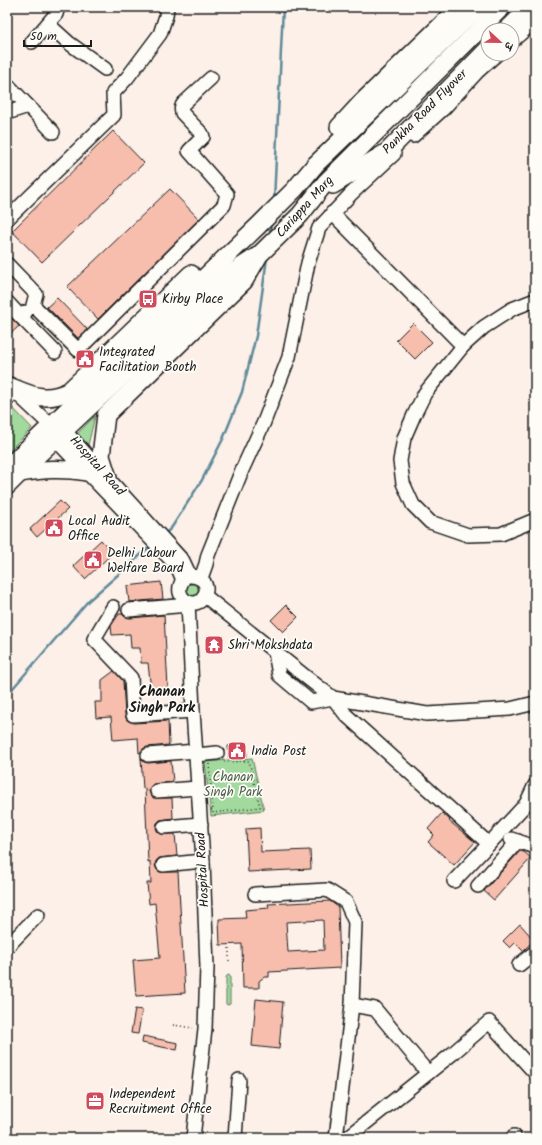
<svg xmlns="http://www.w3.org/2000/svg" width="542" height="1145" viewBox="0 0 542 1145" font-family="Kalam,'Playpen Sans Deva',sans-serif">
	<rect width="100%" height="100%" fill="#fcf0e8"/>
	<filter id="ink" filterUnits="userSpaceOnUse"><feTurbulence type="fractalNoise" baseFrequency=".025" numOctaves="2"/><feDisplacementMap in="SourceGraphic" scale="8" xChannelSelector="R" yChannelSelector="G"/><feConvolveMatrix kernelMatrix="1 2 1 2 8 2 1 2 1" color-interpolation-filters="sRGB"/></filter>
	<g filter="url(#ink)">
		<g fill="#a2d99d" stroke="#5f7a5c">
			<polygon points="10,405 32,428 7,453 7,435"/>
			<polygon points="95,416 88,445 77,434"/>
			<circle cx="192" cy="590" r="6"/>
			<polygon points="252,758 264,810 211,816 205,762"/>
			<polygon points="228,975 230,976 230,1004 228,1005 226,1004 226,977"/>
		</g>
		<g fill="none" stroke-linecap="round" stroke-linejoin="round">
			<g stroke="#5f8999" stroke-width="2.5">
				<polyline points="274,201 283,7"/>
				<polyline points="270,235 271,222"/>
				<polyline points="164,535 172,527 202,480 223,439 242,392 256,336 267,258"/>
				<polyline points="7,695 88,601 152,545"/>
			</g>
		</g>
		<g fill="#f7beae" stroke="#1c1c1c" fill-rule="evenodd">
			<polygon points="113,131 144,163 42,262 12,231"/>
			<polygon points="170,189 199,219 98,319 67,287"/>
			<polygon points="57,298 87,329 78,338 47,307"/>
			<polygon points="7,314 19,326 7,337"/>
			<polygon points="413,323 432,342 415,359 396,340"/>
			<polygon points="60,501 68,509 37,537 30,529"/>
			<polygon points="101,540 113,553 85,579 73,566"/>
			<polygon points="161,582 163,599 129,602 127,586"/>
			<polygon points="286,605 298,617 283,632 271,620"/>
			<polygon points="119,614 122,614 125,617 130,618 164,615 168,688 151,690 148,663 141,663 140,648 131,648 130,634 112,635 111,626"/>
			<polygon points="114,671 123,681 125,715 127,720 134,723 168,721 169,745 147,747 143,749 140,753 139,753 138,738 113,740 111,717 96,718 95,702 102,702 102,680"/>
			<polygon points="246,745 247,756 229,758 228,746"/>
			<polygon points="141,758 144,762 148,763 171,761 173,782 153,784 150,787 149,791 151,796 154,798 172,798 173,818 160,820 157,823 156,828 158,832 161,834 175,834 177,856 159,858 156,861 155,865 157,870 160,872 178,872 185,993 136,996 133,960 160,958 155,903 149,904 147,883 151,883 150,861 148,862 145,788 143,789"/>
			<polygon points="442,813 450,820 449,821 475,842 454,865 428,842 434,835 428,829"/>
			<polygon points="260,828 261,852 310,850 311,869 248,872 246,829"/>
			<polygon points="520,851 524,852 531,858 494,900 484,891"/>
			<path d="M330,901L338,907L340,968L269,972V977H264L259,981V988H243L242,944L220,945L219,919L246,918L245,910L269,908L268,904ZM323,920L324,950L288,952L286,922Z"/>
			<polygon points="520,924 534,940 523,951 515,943 510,948 503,941"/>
			<polygon points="256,999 283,1002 279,1049 252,1046"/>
			<polygon points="135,1009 142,1010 138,1034 131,1033"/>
			<polygon points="143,1036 178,1043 177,1050 142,1043"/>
		</g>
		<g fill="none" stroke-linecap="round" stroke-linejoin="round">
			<defs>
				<g id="minor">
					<polyline points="48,24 69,43 105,69"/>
					<polyline points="512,41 535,21"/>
					<polyline points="32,42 56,14 58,7"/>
					<polyline points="7,84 53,132"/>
					<polyline points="7,113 28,106"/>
					<polyline points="413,136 443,109 477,72 497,54"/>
					<polyline points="332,213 463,346"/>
					<polyline points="7,219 114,115 113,93 127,78 160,34 166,16 167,7"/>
					<path d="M7,264L36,294L33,305L78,350L224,205L227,194L189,151L203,137L202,134L182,113C181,108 181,106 184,103L211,78"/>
					<polyline points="535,300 512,309 484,327 463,346 425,393 414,415 404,438 400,461 403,483 413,505 430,522 468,535 501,534 535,520"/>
					<polyline points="7,302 21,317 26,312"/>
					<polyline points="21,317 55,352"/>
					<path d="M12,389L46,421L64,430L183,561L190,576C195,576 200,577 204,582C206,585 207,590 205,594C199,613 170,599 183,580L177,566L48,432"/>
					<polyline points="201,578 206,564 208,555 242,470 264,422 289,357 308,263 319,228 351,194 394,154"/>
					<polyline points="205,596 306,677 333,698 427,714 510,709 535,703"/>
					<polyline points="188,602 193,711 203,861 207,967 205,1029 193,1138"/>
					<polyline points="113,607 94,639 131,678 133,715 193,711"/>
					<polyline points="129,610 189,605"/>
					<polyline points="275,652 279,675 311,702 333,698 346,715 489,844 526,804 535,785"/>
					<polyline points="148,755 196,751"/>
					<polyline points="196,755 217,753"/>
					<polyline points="157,791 198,788"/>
					<polyline points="164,827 201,824"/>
					<polyline points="511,839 535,847"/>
					<polyline points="163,865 203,861"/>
					<polyline points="454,881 489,844"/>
					<polyline points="478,886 518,841"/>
					<polyline points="255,894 327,890 346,902 355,922 352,1005 336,1138"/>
					<polyline points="7,947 38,915"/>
					<polyline points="519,965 535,952"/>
					<polyline points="352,1005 375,1009 428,1073"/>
					<polyline points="514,1136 514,1138"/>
					<polyline points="235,1138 239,1080"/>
					<polyline points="347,1138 452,1054 489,1022 535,1073"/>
				</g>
				<g id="major">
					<polyline points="507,30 530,7"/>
					<polyline points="339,127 363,101 460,7"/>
					<polyline points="333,185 387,152 488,49"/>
					<path d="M7,397L9,386C31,395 45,403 69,391L191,274"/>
					<polyline points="7,468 259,225 295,189 316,164 479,7"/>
					<path d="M20,473C45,469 61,468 87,472"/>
					<polyline points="108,478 101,456 106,415 244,281 258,257"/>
					<polyline points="7,486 39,454 236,270 259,255 300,215 326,182 502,7"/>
				</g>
			</defs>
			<use href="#minor" stroke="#1c1c1c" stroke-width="16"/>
			<use href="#major" stroke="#1c1c1c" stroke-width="20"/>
			<g stroke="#1c1c1c" stroke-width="1.5" stroke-dasharray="1 3" stroke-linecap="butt">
				<polyline points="209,764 213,810"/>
				<polyline points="211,810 213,810 213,813 260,807 249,761 224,762"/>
				<polyline points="229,961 229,946"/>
				<polyline points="173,1025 193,1028"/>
			</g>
			<use href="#minor" stroke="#fdfcf7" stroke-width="13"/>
			<use href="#major" stroke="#fdfcf7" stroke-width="17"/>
		</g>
	</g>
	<defs>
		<symbol id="bus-square" viewBox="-11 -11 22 22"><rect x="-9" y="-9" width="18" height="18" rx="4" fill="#d1495b" stroke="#fdfcf7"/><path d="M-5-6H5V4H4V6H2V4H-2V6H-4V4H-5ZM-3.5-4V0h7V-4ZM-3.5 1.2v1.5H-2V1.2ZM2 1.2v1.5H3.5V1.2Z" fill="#fff"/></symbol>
		<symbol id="civic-square" viewBox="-11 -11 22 22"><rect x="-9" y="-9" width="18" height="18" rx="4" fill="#d1495b" stroke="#fdfcf7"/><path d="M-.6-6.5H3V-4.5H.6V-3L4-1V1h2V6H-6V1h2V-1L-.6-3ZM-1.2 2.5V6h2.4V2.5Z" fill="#fff"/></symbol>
		<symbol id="temple-square" viewBox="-11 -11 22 22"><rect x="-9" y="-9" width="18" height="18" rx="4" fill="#d1495b" stroke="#fdfcf7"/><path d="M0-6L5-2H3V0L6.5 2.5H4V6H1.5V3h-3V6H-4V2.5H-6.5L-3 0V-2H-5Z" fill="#fff"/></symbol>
		<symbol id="office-square" viewBox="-11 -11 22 22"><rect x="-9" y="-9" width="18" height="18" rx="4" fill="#d1495b" stroke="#fdfcf7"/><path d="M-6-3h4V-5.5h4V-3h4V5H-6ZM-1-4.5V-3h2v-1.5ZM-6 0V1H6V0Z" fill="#fff"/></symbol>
	</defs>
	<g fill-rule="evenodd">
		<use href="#bus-square" x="137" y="288" width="22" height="22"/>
		<use href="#civic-square" x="74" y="348" width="22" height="22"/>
		<use href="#civic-square" x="43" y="517" width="22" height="22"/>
		<use href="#civic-square" x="82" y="549" width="22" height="22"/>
		<use href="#temple-square" x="203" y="634" width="22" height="22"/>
		<use href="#civic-square" x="226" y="740" width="22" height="22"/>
		<use href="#office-square" x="84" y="1090" width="22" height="22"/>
	</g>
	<g text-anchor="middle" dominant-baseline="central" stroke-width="3.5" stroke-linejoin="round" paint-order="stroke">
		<g font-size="13" fill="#1c1c1c" stroke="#fdfcf7">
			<text transform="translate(425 112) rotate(-45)">Pankha Road Flyover</text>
			<text transform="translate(305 207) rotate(-48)">Cariappa Marg</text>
			<text transform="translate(97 466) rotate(48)">Hospital Road</text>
			<text transform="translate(203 870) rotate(-93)">Hospital Road</text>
		</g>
		<g font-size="13" fill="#1c1c1c" stroke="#fdfcf7" text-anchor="start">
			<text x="162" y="299">Kirby Place</text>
			<text x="99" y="352">Integrated<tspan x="99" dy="15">Facilitation Booth</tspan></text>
			<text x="68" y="521">Local Audit<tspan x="68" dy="15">Office</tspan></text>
			<text x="107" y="553">Delhi Labour<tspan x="107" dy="15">Welfare Board</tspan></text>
			<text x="228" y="645">Shri Mokshdata</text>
			<text x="251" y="751">India Post</text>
			<text x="109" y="1094">Independent<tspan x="109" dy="15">Recruitment Office</tspan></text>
		</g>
		<g font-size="13" fill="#4b5e49" stroke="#fdfcf7">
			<text x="233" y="777">Chanan<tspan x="233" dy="15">Singh Park</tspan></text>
		</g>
		<g font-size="14" font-weight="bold" fill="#1c1c1c" stroke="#fdfcf7">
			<text x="162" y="692">Chanan<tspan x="162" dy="16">Singh Park</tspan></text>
		</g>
	</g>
	<rect width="542" height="1145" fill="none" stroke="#fdfcf7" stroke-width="24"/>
	<rect x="12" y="12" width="518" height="1121" fill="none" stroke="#1c1c1c" stroke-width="1.5" filter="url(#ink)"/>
	<g transform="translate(500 42) rotate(112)"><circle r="19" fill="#fdfcf7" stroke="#a3a29f"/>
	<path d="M0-3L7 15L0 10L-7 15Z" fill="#d1495b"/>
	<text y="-6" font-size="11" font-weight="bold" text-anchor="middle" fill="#1c1c1c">उ</text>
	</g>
	<path d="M24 40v6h67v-6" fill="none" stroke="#1c1c1c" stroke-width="2"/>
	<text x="30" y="40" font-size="12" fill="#1c1c1c" stroke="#fdfcf7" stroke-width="3" paint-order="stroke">50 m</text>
</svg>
